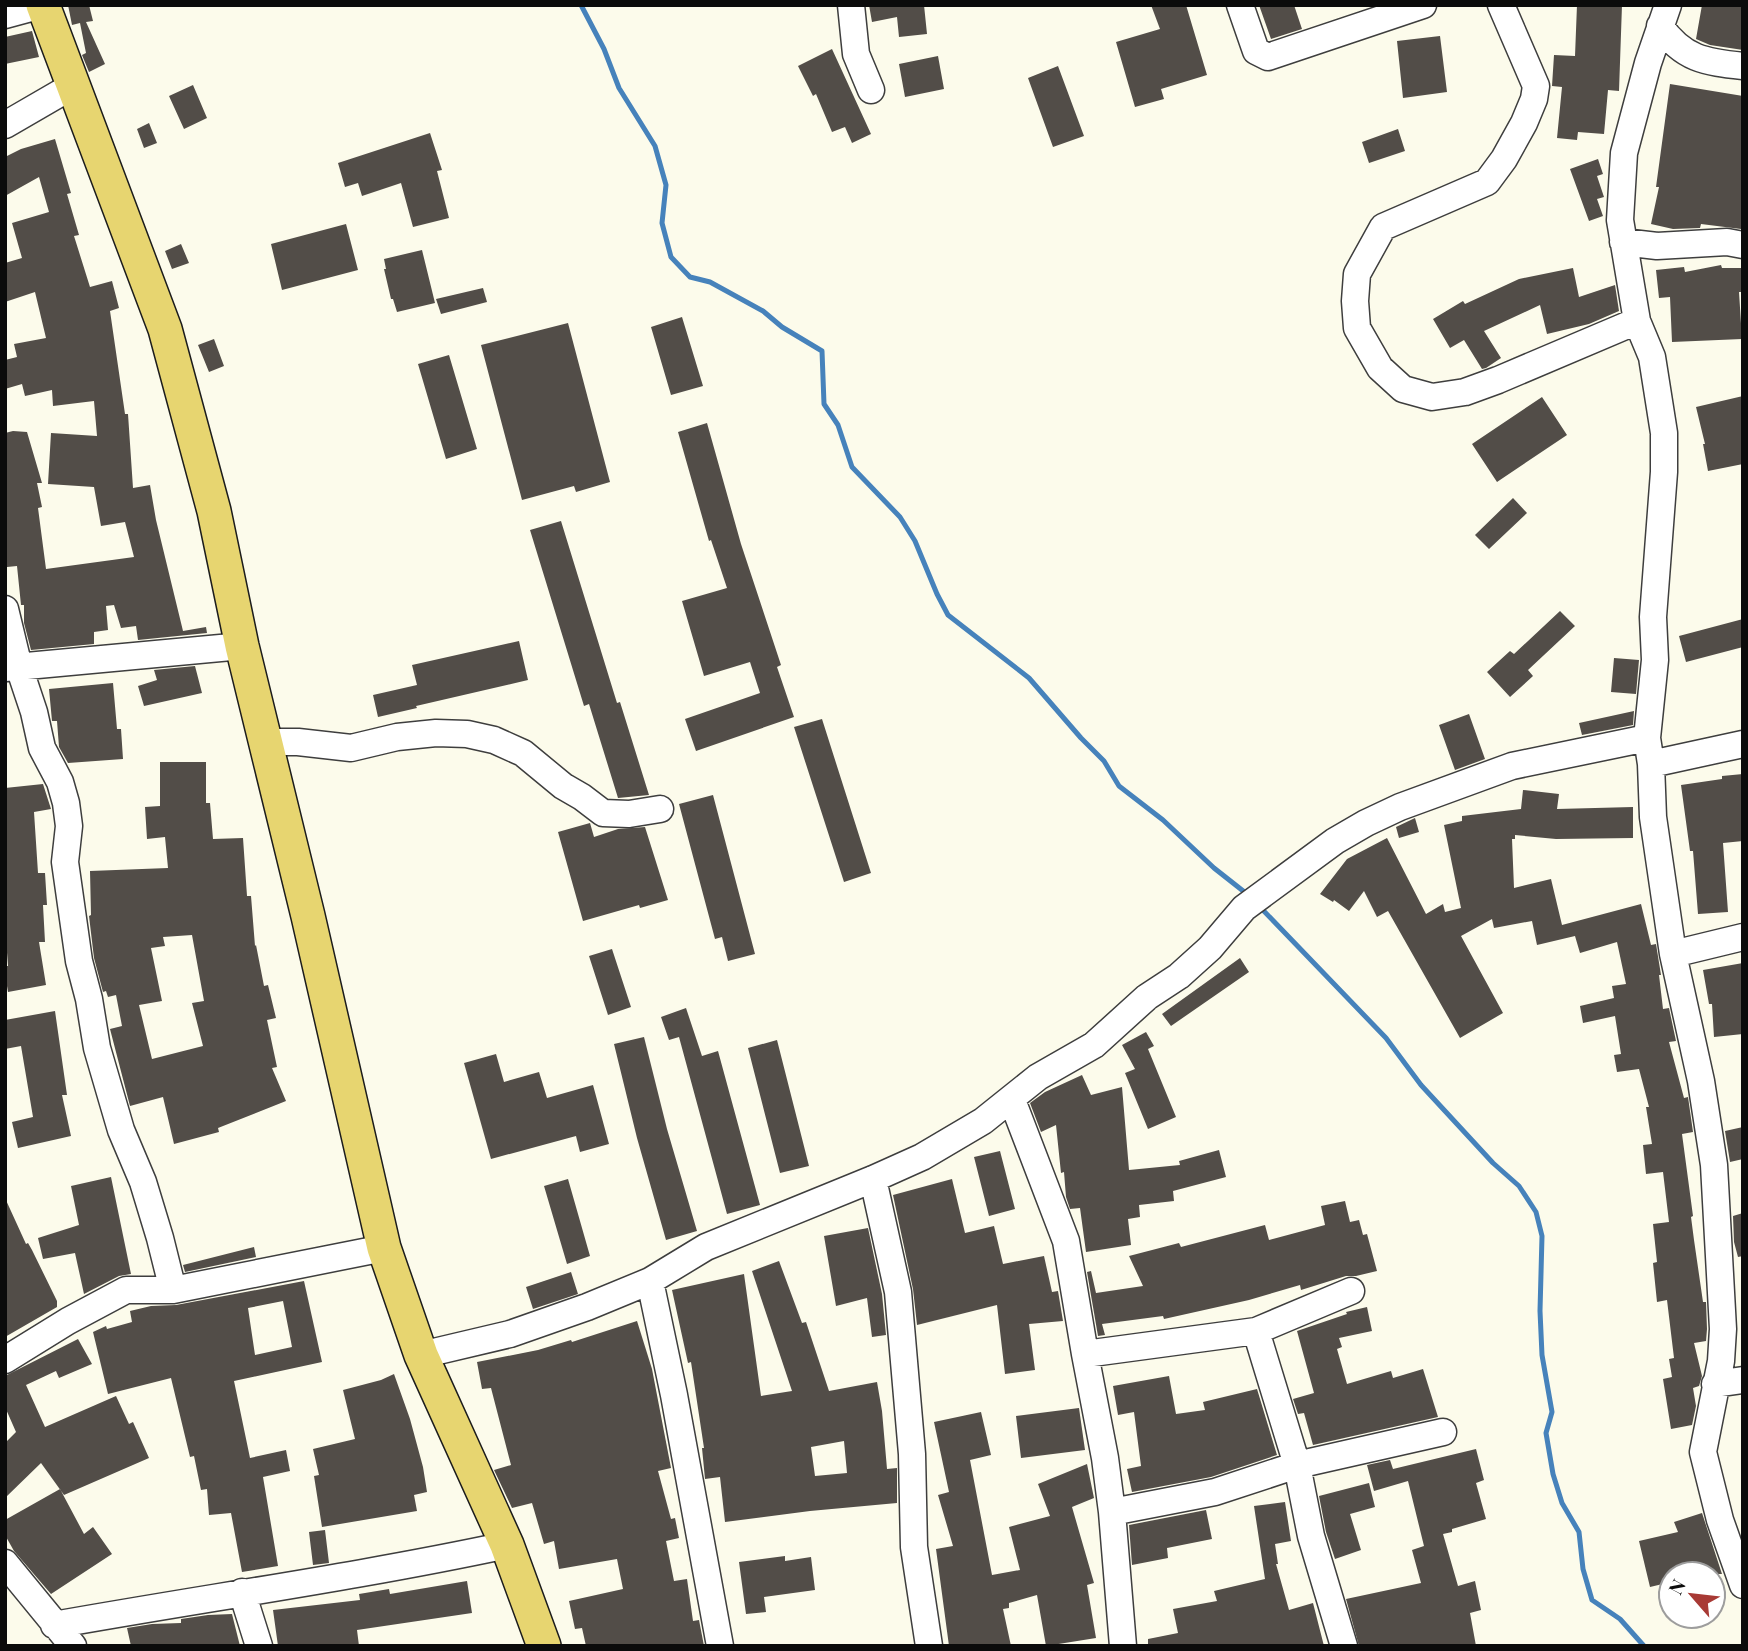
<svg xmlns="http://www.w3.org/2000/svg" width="1748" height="1651" viewBox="0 0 1748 1651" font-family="'Playfair Display',serif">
<rect width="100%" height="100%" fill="#fcfbeb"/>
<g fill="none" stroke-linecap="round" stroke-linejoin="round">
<path stroke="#4682bb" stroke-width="5" d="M581,5l23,44 15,39 36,58 11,39 -4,38 9,34 19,20 20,5 53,29 19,16 40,24 2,53 14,21 14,42 48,50 15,24 22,53 11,21 81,63 52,60 23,23 15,25 44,34 51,48 33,26
M1259,906l127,132 35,47 72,78 26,23 17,26 6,24 -2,75 2,44 10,57 -6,21 7,41 9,29 17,29 4,37 9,31 28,19 24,27"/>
</g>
<path fill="#524d48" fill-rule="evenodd" d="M68,5h21l4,16 -7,1 19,42 -16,8 -7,-17 4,-2 -6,-30 -8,2z
M869,5h55l3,29 -28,3 -2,-20 -25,5z
M1151,5h35l21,70 -46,14 3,10 -29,8 -19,-65 44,-13z
M1259,5h35l8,24 -31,10z
M1577,5h45l-3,86 -11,-1 -4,44 -26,-2 -1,8 -20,-2 5,-51 -10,-1 2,-31 21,1z
M1702,5h41v45l-33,-5 -14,-6z
M32,31l7,26 -34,7v-27z
M1440,36l7,56 -44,6 -6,-57z
M832,49l39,85 -19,9 -7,-16 -13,5 -16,-38 -3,2 -15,-30z
M938,56l6,33 -39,8 -6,-33z
M1058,66l26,70 -31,11 -25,-69z
M1670,84l73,12 -2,133 -40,-5 -1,4 -27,1 -22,-5 8,-37h-3z
M193,85l14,33 -23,11 -15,-33z
M149,123l8,20 -13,5 -7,-19z
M1398,129l7,22 -36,12 -7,-21z
M430,133l12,37 -5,1 12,47 -36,9 -12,-44 -39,13 -4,-13 -13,4 -7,-24z
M55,139l16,54 -4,1 12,41 -5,1 16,51 22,-6 7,27 -9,3 15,103h3l5,74 17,-3 6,35 27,111 23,-4 1,6 -69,7 -2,-14 -15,2 -7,-23 -8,1 2,24 -14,2v12l-63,6 -7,-27v-18h-3l-4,-39 -10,1 -2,-134 8,-2 14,1 15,51h-5l5,24 -4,1 8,61 88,-12 -9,-35 -24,4 -7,-39 -46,-3 3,-51 46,3 -3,-35 -41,5 -1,-16 -27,6 -3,-12 -17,5v-29l12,-3 -3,-13 32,-6 -11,-46 -30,10v-39l17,-5 -10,-35 37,-11 -10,-35 -34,19v-39l16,-8z
M1598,159l5,15 -6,2 7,21 -7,2 6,17 -14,5 -19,-52z
M346,224l12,46 -76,20 -11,-46z
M181,244l8,19 -17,6 -7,-18z
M422,250l13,53 -38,9 -4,-13h-2l-7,-30h2l-2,-10z
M1721,265l1,3h21v24h-4l3,47 -70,3 -2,-45 -11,1 -3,-28 28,-3 1,5z
M1573,268l6,29 36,-12 4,26 -30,13 -42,10 -7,-29 -56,26 17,27 -15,10 -4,1 -18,-29 -14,8 -17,-29 30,-18 2,3 54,-25z
M483,288l4,14 -46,12 -5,-15z
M682,317l21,69 -32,9 -20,-68z
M568,323l42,159 -34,10 -2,-6 -52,14 -41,-155z
M214,339l10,27 -15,6 -11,-27z
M449,355l28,94 -31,10 -28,-95z
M1743,396v68l-35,7 -5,-27h2l-9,-37z
M1542,397l25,38 -70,47 -25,-38z
M707,423l34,121 40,121 -4,2 17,50 -98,34 -11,-32 75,-26 -10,-31 -46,14 -22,-75 45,-13 -16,-48 -2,1 -31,-109z
M1513,498l14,15 -38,36 -14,-14z
M561,521l56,182 3,-1 29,93 -31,3 -29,-94 -5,2 -54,-176z
M1560,611l15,15 -47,44 5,6 -23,21 -23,-25 23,-21 4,3z
M1743,619v28l-57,15 -7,-26z
M519,641l9,39 -112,26 1,2 -39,9 -5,-22 44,-10 -5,-20z
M1614,658l25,2 -3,34 -25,-2z
M195,666l7,27 -58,13 -6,-20 19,-6 -3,-10z
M113,683l4,46h4l2,30 -55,4 -9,-16 -2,-26h-5l-3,-32z
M1634,711l-1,14 -51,10 -3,-12z
M1469,714l16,45 -30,11 -16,-45z
M822,719l49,154 -27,9 -50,-155z
M160,762h46v41h4l3,36 30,-1 4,58h4l4,50 1,-1 8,41 4,-1 8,33 -9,2 10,47 -5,1 14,33 -68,27 1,4 -45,12 -11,-47 -33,9 -20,-77 12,-3 -6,-31 -8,2 -2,-6 -3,1 -9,-34 -5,-42 2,-1 -1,-44 78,-3 -3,-31 -18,2 -2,-32 15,-1zM192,935l12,66 -12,2 11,43 -51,13 -13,-54 23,-4 -11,-53 14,-2 -2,-9z
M1743,774v67l-20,2 5,69 -30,2 -5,-63h-3l-9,-66 41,-6v-3z
M43,784l8,25 -17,3 4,61h7l2,32h-4l2,37h-6l7,43 -38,7 -3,-18v-8h3l-3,-40v-138z
M1523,790l36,4 -2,15 76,-2v31l-77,1 -41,-4v4h-3l2,49 37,-9 11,46 79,-21 10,41 5,-1 5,31h-2l4,34 6,-1 7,33 -7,1 15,56 4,-1 5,35 -11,2 11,82 -2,1 3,23 9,62h3l1,27 -1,12 -12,2 8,33 -3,10 -6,2 3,18 -4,19 -21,4 -8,-50 9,-2 -3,-18 5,-1 -7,-58 -10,2 -4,-39 4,-1 -4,-38 16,-2 -6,-50 -17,2 -3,-29 9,-1 -6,-37h3l-10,-38 -22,3 -3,-17 7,-1 -6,-38 -32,7 -3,-17 34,-8 -2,-12 14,-2 -9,-42 -37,11 -5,-17 -38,9 -5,-24 -38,7 -2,-9 -31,17 42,77 -43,25 -72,-127 -11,6 -13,-26 -15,20 -15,-11 -1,2 -13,-8 27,-35 40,-21 39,76 17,-10 2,8 16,-4 -17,-83 18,-4v-5l59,-7z
M713,795l42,159 -27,7 -6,-24 -7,2 -36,-135z
M1415,818l4,14 -20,6 -3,-11z
M590,823l4,14 24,-8 27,-2 23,73 -28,8 -1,-3 -56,16 -25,-89z
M612,949l19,58 -23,8 -19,-59z
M1240,958l9,14 -78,54 -9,-12z
M1743,963v71l-29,3 -2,-33h-3l-6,-34z
M686,1008l16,48 16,-5 42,154 -33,9 -48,-177 -10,3 -8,-23z
M55,1011l12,84h-5l9,41 -53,12 -6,-26 21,-5 -12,-71 -16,3v-29z
M1146,1032l8,14 -6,3 28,68 -28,12 -23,-56 10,-4 -13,-24z
M644,1037l23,92 30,102 -31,9 -29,-102 -23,-94z
M777,1040l32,126 -29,7 -32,-125z
M496,1054l8,28 35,-10 8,26 46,-13 16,59 -29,8 -4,-16 -85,23 -27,-96z
M1082,1075l9,20 31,-8 7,83 51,-5 -1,-4 40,-11 7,27 -53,14 1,10 -35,4 1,12 -12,2 3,26 -45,7 -6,-44 -10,1 -4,-12 -2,-25 -3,1 -5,-48 -15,7 -11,-29 15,-11z
M1743,1127v32l-13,3 -5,-31z
M1000,1151l15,58 -26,7 -15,-59z
M111,1177l20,97 -12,2 -35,18 -9,-41 -32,6 -5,-21 41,-13 -8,-39z
M568,1179l22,77 -23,8 -23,-78z
M952,1179l13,54 29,-7 9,38 41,-8 8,36 6,-1 5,30 -34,3 6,46 -30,4 -8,-69 -80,20 -4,-36 -20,-94z
M5,1198l21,46 2,-1 4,7 25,51v6l-52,30z
M1345,1201l5,21 9,-2 4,15 4,-1 10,37 -21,5h-10l-45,14 -1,-5 -51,15 -85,19 -1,-3 -61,8 3,11 -7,1 -11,-64 4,-1 5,22 47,-7 -14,-30 50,-13 2,4 84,-22 4,15 56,-15 -4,-19z
M1743,1213v43l-5,1 -4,-15 -1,-26z
M868,1228l14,66 4,41 -14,2 -5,-39 -31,8 -12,-70z
M254,1247l2,10 -71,15 -2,-7z
M779,1261l23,62 4,-1 23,69 48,-9 5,29 5,58 10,-1v35l-87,8 -85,11 -5,-45 -15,2 -3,-31h2l-13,-86 -3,1 -16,-73 72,-16 17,122 31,-5 -40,-120zM844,1441l3,32 -32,3 -4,-29z
M571,1272l7,22 -45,15 -7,-22z
M304,1281l18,81 -88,19 16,77 36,-8 4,21 -27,6 15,89 -36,6 -11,-59 -22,2 -2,-26 -6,1 -7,-34 -4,1 -19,-79 -63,16 -15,-62 13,-6 1,3 25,-7 -2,-11 21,-5 25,-1zM283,1301l9,46 -37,8 -7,-47z
M1367,1307l5,24 -33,7 3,9 -5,2 10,35 44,-13 2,7 30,-9 15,48 -125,28 -9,-32 -6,1 -5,-15 21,-6 -17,-62 50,-17 -1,-2z
M637,1321l15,48 19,99 -13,3 13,48 4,-1 4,20 -13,3 8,40 13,-2 6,42 6,-1 5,26h-118l-4,-18 -7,1 -6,-28 54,-12 -6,-30 -58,10 -5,-28 -10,3 -12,-41 -20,5 -18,-38 17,-5 -20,-77 -9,1 -5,-27 61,-12 33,-10 1,2z
M78,1339l14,25 -33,14 -3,-7 -30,14 19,42 71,-31 13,28 4,-2 16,36 -85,37 -23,-32 -36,35v-55l11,-11 -11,-25v-31z
M394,1374l16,45 13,48 4,25 -13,3 3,16 -95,16 -8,-51 5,-1 -6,-26 42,-10 -12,-49 38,-10z
M1169,1376l7,38 29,-4 -2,-8 54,-13 20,66 -66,22 -79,15 -5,-23 14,-3 -7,-54 -16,3 -5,-29z
M1079,1408l6,42 -64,8 -5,-42z
M981,1412l10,43 -21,5 22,115 28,-5 -11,-43 41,-11 -12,-32 49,-20 7,34 -22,9 22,76 -7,2 9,53 -50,8 -9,-51 -28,8v5l-6,1 8,37h-62l-13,-97 17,-3 -15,-51 11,-3 -15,-70z
M1476,1449l8,31 -8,3 10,36 -34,10v3l-9,2 15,52 17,-5 6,29 -11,3 6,33h-117l-13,-47 75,-16 -9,-33 12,-4 -16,-65 -34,10 -7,-26 23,-5 3,9z
M1369,1483l6,24 -25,7 11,36 -26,9 -9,-27 -7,-36z
M60,1489l24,45 9,-7 19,27 -61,40 -37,-43 -9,-16v-15z
M1285,1502l6,39 -16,3 3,20h-2l13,46 24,-7 11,43h-176v-7l30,-6 -5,-24 44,-8 -3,-10 51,-12 -11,-73z
M1206,1510l6,29 -45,9 1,10 -36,7 -3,-40z
M1702,1513l20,61h-51v8l-21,5 -11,-46 39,-9 -4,-10z
M325,1530l4,33 -16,2 -4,-33z
M785,1556v5l26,-4 4,33 -51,7 2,15 -20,2 -7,-52z
M467,1581l5,32 -115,17 2,16h-81l-5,-36 87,-10 -1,-6 30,-5 1,5z
M232,1614l8,32h-109l-4,-18 25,-4 29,-1v-4l27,-4z"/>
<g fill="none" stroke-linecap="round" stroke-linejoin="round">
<g stroke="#3e3e3e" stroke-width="29">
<path id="minor" d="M851,5l5,49 15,36
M1240,5l16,46 12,6 155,-52
M1501,5l35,81 -2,13 -10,24 -20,36 -17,23 -104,45 -26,47 -2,27 2,27 23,40 23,21 29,8 33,-5 33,-12 139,-59
M1668,5l-20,58 -24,90 -4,67 17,101 15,36 12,76v39l-11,145 2,43 -8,78 4,26 2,53 20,137 28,127 13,84 9,164 -2,32 -18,91 17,68 23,65
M5,15l37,-10
M1660,26c23,33 45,36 83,40
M5,125l69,-40
M1623,242l34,4 70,-4 16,3
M5,609l14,58 15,45 8,36 18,34 6,21 3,23 -4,36 14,99 10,38 8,49 24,82 22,52 17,56 13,52
M5,668l237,-22
M266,742h32l53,6 46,-11 39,-4 31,1 27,6 29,13 40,33 19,11 21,16 26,1 31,-5
M1651,764l92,-20
M1673,954l70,-17
M1012,1100l54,141 19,113 20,104 7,54 11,134
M873,1179l25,113 14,162 2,93 15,99
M650,1281l24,114 46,251
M1256,1331l41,134 14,71 33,110
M1085,1354l171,-23 95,-40
M421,1355l89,-21 77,-27 63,-26 56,-34 167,-68 49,-22 61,-36 55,-44 56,-32 53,-48 32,-21 31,-28 34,-40 91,-67 31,-18 34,-16 112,-41 135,-28
M5,1360l63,-39 58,-31h47l211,-42
M1715,1384l28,-4
M1112,1512l103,-20 82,-27 146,-33
M5,1563l68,83
M242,1592l17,54
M54,1625c151,-27 303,-48 453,-80"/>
</g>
<g stroke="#1c1c1c" stroke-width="36">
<path id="major" d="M43,5l122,324 49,182 28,135 66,270 76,332 37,107 86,190 37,101"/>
</g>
<use href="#minor" stroke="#fff" stroke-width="26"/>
<use href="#major" stroke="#e7d570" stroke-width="33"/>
</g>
<rect width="1748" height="1651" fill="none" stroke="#0b0b0b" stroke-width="14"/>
<g transform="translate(1692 1595) rotate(298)"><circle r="33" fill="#ffffff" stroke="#9d9d9d" stroke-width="2"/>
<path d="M0-5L12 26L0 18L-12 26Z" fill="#a83a35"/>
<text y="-10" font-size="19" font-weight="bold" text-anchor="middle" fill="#0b0b0b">N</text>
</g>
</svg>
